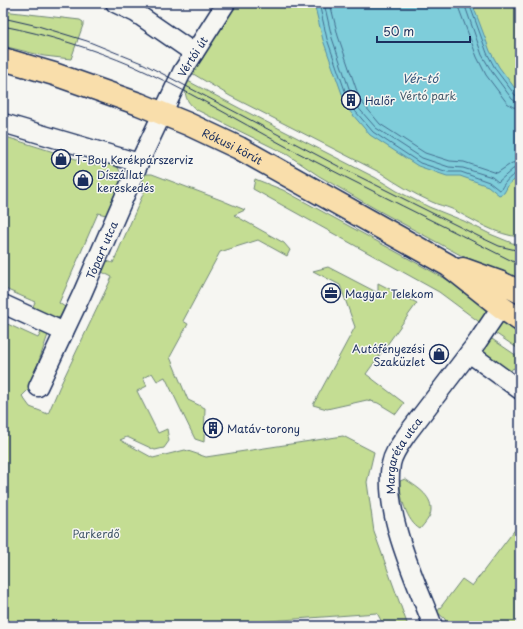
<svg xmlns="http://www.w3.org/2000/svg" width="523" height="629" viewBox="0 0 523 629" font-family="'Playpen Sans',sans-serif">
<rect width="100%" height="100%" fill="#f6f6f2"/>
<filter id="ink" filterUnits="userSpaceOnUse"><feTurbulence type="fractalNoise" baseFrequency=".025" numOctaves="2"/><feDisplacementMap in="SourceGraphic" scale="8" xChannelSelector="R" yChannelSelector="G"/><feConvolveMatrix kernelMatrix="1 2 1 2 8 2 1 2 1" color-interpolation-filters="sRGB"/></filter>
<g filter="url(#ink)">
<path fill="#c4dd93" stroke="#708678" d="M235,3h285v234c-24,-2 -47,-17 -68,-28 -7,-3 -14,-4 -20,-7 -18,-8 -35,-18 -51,-29l-151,-77 -40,-24z
M3,11l77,9 3,2v3l-12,34 -27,-3 -41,-10z
M186,80l55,29 135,69 21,13 32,16 35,14 26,13 22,9 8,1v38l-45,-19 -101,-55 -55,-32 -31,-21 -91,-45c-12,-9 -13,-15 -11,-30z
M3,136l92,29 2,-5 21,7 4,10 -16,38 -8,-2 -39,90 6,4 -5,10 -9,3 -20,-9 4,-9 -32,-14z
M146,174h6l69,26 24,10 -11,5 50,28 6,7 -3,6 -29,-16 -38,12 -37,69 5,3 -18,33 18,43 17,8 -1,34 -9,-3 -30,-62 -8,4 -5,-8 -9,5 4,8 -10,5 21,42 9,-4 2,12 -5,7 -9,2 -28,-13 -7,3 33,18 32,-8 21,7 137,-21 31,16 -7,30 7,50 34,94h-24l-7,-13 -176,13h-198v-304l35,16 5,-9 6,3 -20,57 -7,7 8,11 18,7 11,-26 53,-111 -12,-6 4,-11 9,3 31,-71 -9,-4 4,-9z
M255,179l28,11 172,94 31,22 2,9 -6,9 -43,-32 -186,-103z
M328,267l50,26v-10l39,20 -51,71 38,29 -8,11 -18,-11 -11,-3 -40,9 -14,-4 42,-78 -15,-42 -27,-14z
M505,321l15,7v22l-28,-19 6,-6z
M489,337l31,21v15l-7,-5 -5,7 -24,-21 -1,-6z
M405,479c10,7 27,16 26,31 0,7 -7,14 -11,19 -13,-7 -21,-34 -20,-48z
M520,523v103h-73l-2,-7 -8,-7 25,-33 10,7z"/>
<path fill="#7ecdda" stroke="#568ea8" d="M314,3h158l18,48 9,16 21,28v81l-11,8 -5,9 -5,2 -11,-9 -28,-10h-13l-29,-10 -48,-31 -23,-27 -24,-68z"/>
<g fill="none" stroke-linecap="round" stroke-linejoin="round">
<path stroke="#436e90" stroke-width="1" d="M319,3l8,36 23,66 23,27 47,31 28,9h13l28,10 10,8 2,-1c4,-7 10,-15 19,-16
M324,3l8,35 22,65 22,25 46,30 27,9 14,1 29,9 6,5 15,-13 7,-1
M330,3l8,33 22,64 20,24 45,29 25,8 14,1 33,11 15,-10 8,-1
M458,3l1,6 18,48 9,18 21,28 6,4 7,1
M464,3l18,52 10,17 20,27 4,3h4
M469,3l18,50 9,17 19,25 5,2"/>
<g stroke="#1b2f5e" stroke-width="21">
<g id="minor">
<path d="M115,3l21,10 58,40"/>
<path d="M3,123l136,40"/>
<path d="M3,304l61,28"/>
<path d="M469,353l51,37"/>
<path id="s1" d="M38,387l44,-93 57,-131 43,-91 44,-69"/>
<path id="s2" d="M433,626c-18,-47 -50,-112 -42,-162 2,-11 10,-21 16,-30l71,-93 23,-34"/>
</g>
</g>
<g stroke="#1b2f5e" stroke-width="25">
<g id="major">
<path id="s3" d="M3,59l51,15 85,30 49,20 51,24 209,117 53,42 19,13"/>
<path d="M463,269l36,13 21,10"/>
</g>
</g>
<use href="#minor" stroke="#f6f6f2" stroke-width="18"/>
<use href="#major" stroke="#f9deab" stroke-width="22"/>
<path stroke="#1b2f5e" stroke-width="1" d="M3,18l35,8 49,15 57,23 194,102 142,71 19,9 21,5
M3,26c45,9 88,22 130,40 52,23 102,53 152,80 78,41 157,79 235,119"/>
</g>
</g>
<defs>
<g id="building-ring" transform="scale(1)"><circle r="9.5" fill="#f6f6f2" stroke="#1b2f5e" stroke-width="1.5"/><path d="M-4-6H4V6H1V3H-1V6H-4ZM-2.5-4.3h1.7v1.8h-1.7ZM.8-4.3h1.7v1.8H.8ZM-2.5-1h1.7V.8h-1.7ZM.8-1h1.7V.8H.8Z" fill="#1b2f5e"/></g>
<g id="shop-ring" transform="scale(1)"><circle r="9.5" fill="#f6f6f2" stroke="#1b2f5e" stroke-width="1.5"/><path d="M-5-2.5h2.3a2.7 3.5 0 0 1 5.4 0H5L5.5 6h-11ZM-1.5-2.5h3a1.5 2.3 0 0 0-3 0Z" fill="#1b2f5e"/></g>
<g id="office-ring" transform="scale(1)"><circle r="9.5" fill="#f6f6f2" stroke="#1b2f5e" stroke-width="1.5"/><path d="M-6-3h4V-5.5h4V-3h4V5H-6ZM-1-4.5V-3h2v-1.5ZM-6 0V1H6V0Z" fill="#1b2f5e"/></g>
</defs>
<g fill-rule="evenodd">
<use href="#building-ring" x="351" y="100"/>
<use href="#shop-ring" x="61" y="159"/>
<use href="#shop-ring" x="83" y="180"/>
<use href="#office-ring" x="331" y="293"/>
<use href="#shop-ring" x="439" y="354"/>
<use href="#building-ring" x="213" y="428"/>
</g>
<g text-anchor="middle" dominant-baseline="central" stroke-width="3" stroke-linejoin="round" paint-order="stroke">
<g font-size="11" fill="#1b2f5e" stroke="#f6f6f2">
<text stroke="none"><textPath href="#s1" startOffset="365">Vértói út</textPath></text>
<text stroke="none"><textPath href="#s3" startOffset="246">Rókusi körút</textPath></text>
<text stroke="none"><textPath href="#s1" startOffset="151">Tópart utca</textPath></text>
<text stroke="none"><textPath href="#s2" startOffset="181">Margaréta utca</textPath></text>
</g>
<g font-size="11" fill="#455a6b" stroke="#f6f6f2">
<text x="428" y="95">Vértó park</text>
<text x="96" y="533">Parkerdő</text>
</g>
<g font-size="11" fill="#1b2f5e" stroke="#f6f6f2" text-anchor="start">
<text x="365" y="100">Halőr</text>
<text x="75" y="159">T-Boy Kerékpárszerviz</text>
<text x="97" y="174">Díszállat<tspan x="97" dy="13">kereskedés</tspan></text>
<text x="345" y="293">Magyar Telekom</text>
<text x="425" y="348" text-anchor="end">Autófényezési<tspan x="425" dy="13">Szaküzlet</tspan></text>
<text x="227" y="428">Matáv-torony</text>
</g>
<g font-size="12" font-style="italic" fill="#34567d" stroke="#f6f6f2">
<text x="420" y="78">Vér-tó</text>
</g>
</g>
<rect width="523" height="629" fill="none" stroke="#f6f6f2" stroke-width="16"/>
<rect x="8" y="8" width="507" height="613" fill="none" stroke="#1b2f5e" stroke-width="1.5" filter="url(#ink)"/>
<path d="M377 36v6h93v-6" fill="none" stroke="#1b2f5e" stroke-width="2"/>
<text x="383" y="36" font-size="12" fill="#1b2f5e" stroke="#f6f6f2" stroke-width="3" paint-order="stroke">50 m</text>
</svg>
